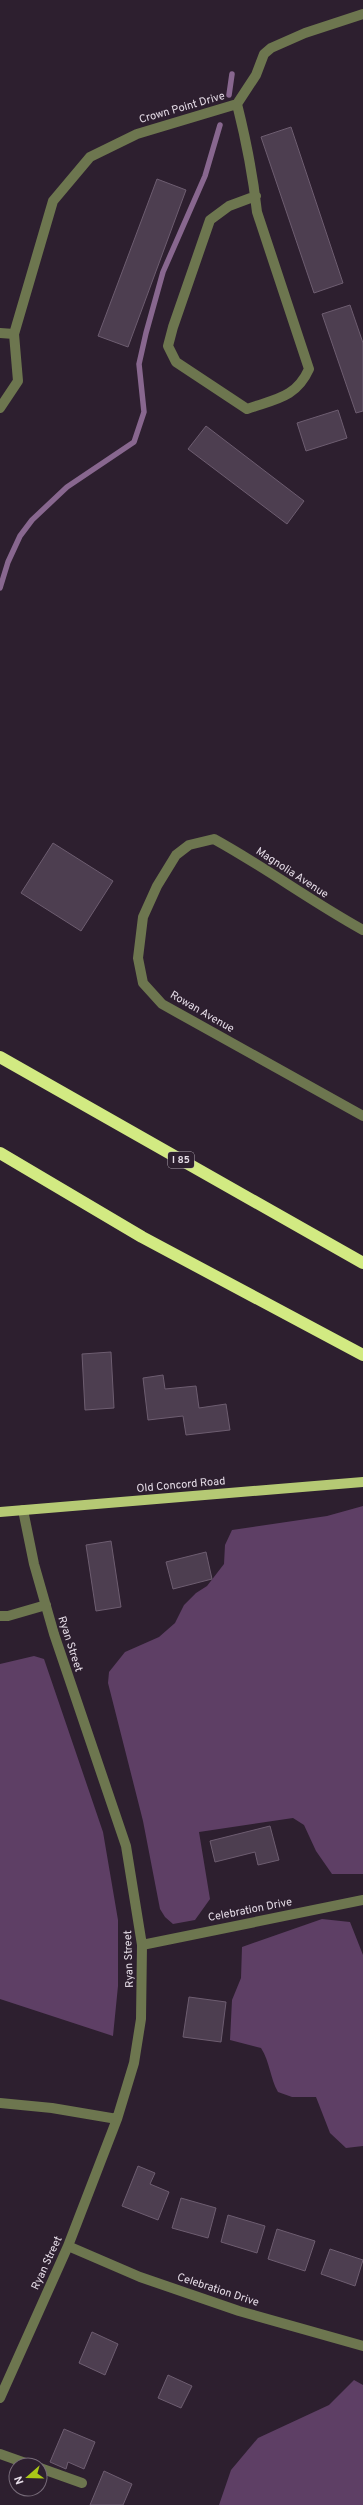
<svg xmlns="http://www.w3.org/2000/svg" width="363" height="2505" viewBox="0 0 363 2505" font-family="Overpass,sans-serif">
<rect width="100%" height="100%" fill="#2d1f2f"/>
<path fill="#5e3f65" d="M363,1506v368h-31l-16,-23 -12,-26 -11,-7 -94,14 11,67 -15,21 -22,4 -8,-7 -5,-8 -17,-88 -35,-138 1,-11 16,-20 34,-15 16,-14 9,-18 12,-12 11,-7 17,-22 1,-19 7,-15 95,-14z
M34,1656l10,3 59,173 15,88v66l-5,50 -113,-37v-335z
M322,1919l28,3 13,33v191l-17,2 -16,-15 -14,-36h-24l-14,-5c-8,-14 -8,-30 -17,-44l-31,-8 2,-40 9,-22 1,-31z
M354,2380l9,5v120h-144l12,-35 27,-32 71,-33z"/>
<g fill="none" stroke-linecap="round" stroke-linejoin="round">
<path stroke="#88678f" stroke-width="5.5" d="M229,95l3,-21
M0,588l8,-26 12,-26 12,-16 35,-33 67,-45 10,-30 -5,-48 7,-31 17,-61 42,-96 15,-51"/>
</g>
<path fill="#4d3e50" stroke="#6d5d70" d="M291,127l52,156 -29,10 -53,-156z
M157,179l29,11 -58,157 -30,-11z
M350,305l13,38v68l-7,2 -34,-99z
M338,410l9,28 -41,13 -9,-28z
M206,426l98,75 -17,23 -99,-75z
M53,843l60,38 -32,50 -60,-38z
M111,1352l3,56 -29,2 -3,-56z
M163,1375l2,14 31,-3 3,22 27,-4 4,26 -44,5 -3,-19 -35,4 -5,-42z
M111,1541l10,66 -25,4 -10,-66z
M206,1552l6,27 -39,10 -7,-27z
M270,1826l9,34 -21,5 -3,-13 -40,10 -5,-21z
M189,1997l37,5 -5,40 -38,-5z
M138,2166l17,7 -5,11 19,8 -11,28 -36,-14z
M181,2198l35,10 -8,30 -36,-10z
M228,2215l37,11 -8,27 -36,-11z
M277,2229l38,12 -10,30 -37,-12z
M330,2249l33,11 -8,26 -34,-12z
M92,2332l26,12 -13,31 -26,-12z
M168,2375l24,11 -11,22 -23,-10z
M64,2429l31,13 -11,27 -16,-7 -2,7 -16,-7z
M104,2471l28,13 -9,21h-33z"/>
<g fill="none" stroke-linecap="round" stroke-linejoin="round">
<path stroke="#6d764f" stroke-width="10" d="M237,104c9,36 16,71 20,108l52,157c-13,29 -34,30 -62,40l-71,-47 -8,-16 5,-19 37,-107 19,-14 27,-10
M0,333l14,1 4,47 -18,27
M14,334l39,-133 37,-44 47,-23 100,-30 19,-29 8,-21 7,-6 34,-15 58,-19
M363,930c-51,-28 -98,-63 -149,-91l-25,6 -13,10 -19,31 -14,31 -5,41 5,25 19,21 201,112
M0,1616h8l38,-11
M142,1945l221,-45
M0,2103l52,5 65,11
M68,2246l72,31 99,34 124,35
M0,2398l68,-152 49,-127 17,-56 7,-44 1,-74 -16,-99 -72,-212 -20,-70 -11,-54
M0,2454l31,11
M40,2468l42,15"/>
<path stroke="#b5c974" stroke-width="10" d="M0,1512l363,-30"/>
<path stroke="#d2ea82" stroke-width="12" d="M0,1057l363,206
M0,1153l142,84 221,118"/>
</g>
<g text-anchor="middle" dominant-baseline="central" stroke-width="3" stroke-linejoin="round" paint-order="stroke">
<rect fill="#2d1f2f" stroke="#aea4b0" stroke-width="1" x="168" y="1152" width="26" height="16" rx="3"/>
<g font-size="10" font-weight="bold" fill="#e6dde8">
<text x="181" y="1160">I 85</text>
</g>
<g font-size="11" fill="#e6dde8" stroke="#2d1f2f">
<text transform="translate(182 108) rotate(-16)">Crown Point Drive</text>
<text transform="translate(292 873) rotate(33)">Magnolia Avenue</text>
<text transform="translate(202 1012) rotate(30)">Rowan Avenue</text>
<text transform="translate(181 1485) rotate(-5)">Old Concord Road</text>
<text transform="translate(70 1644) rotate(72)">Ryan Street</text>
<text transform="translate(250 1910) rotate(-11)">Celebration Drive</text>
<text transform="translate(129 1959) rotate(-92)">Ryan Street</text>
<text transform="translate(47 2263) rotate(-65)">Ryan Street</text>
<text transform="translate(218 2290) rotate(18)">Celebration Drive</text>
</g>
</g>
<g transform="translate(28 2477) rotate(250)"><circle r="19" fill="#2d1f2f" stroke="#776b79"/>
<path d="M0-3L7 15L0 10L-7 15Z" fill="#aac717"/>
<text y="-6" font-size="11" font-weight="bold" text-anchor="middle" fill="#e6dde8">N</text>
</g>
</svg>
